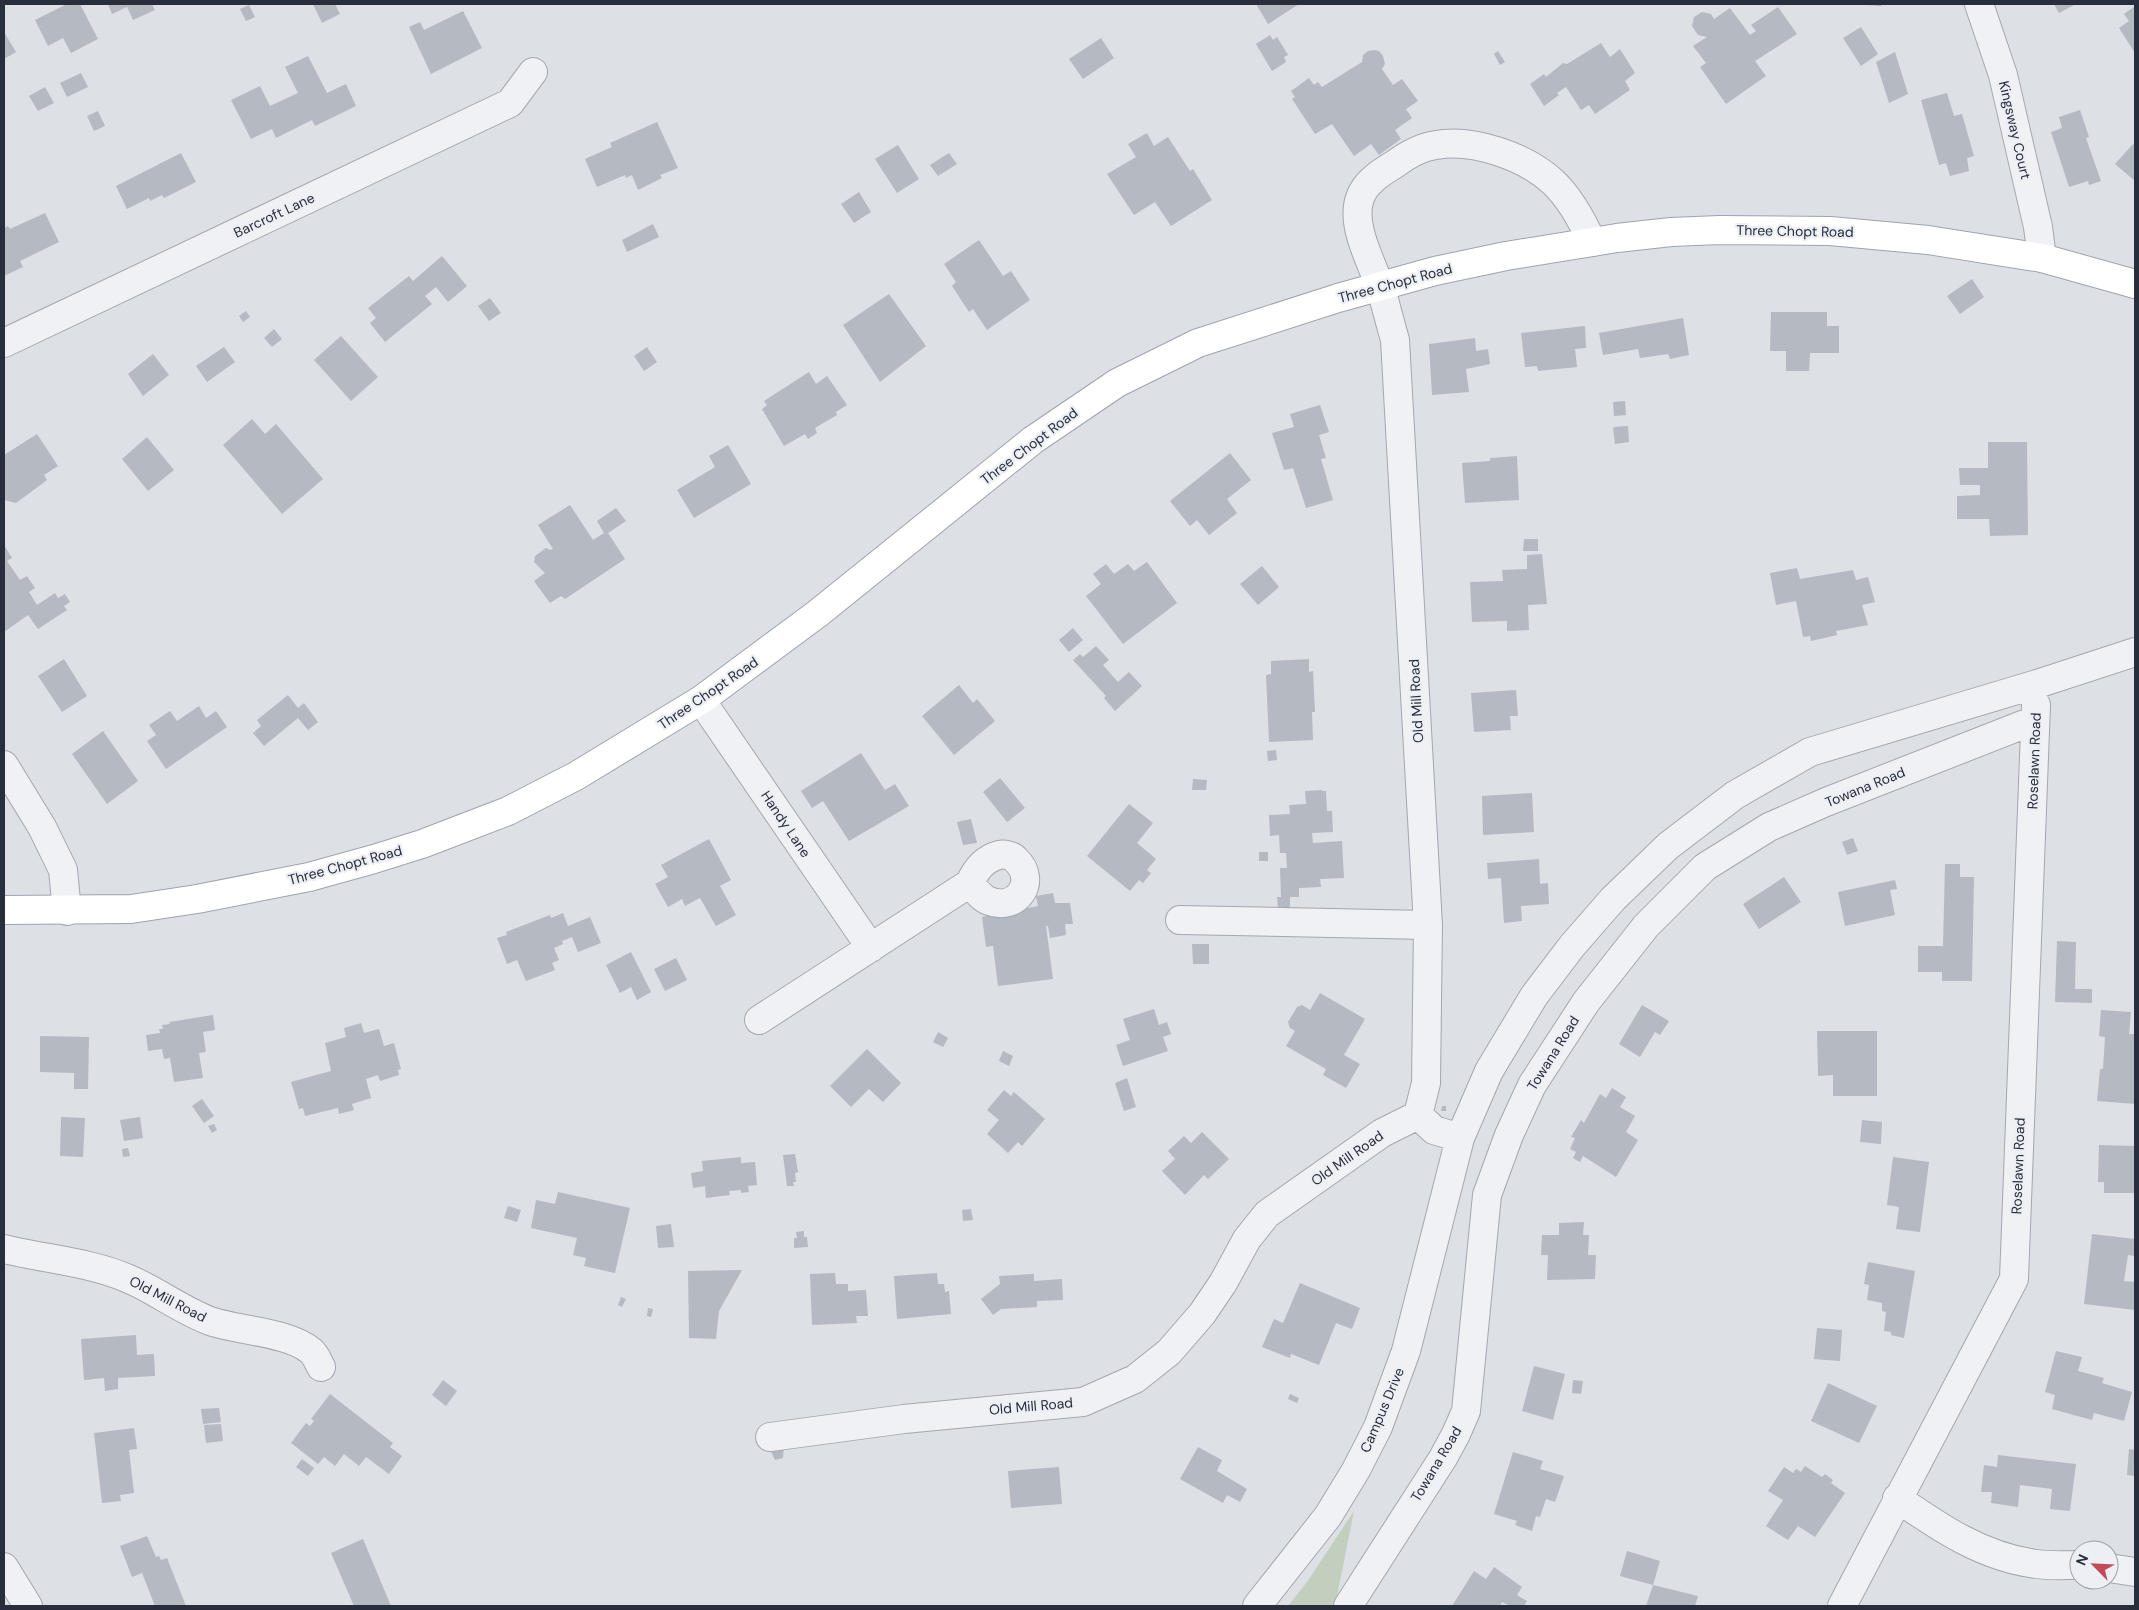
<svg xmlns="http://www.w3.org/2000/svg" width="2139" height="1610" viewBox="0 0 2139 1610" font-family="'DM Sans',sans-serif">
<rect width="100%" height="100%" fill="#dde0e5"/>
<path fill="#c2cfbf" d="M1354,1511l-19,95h-47l19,-24z"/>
<path fill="#b5b9c2" d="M67,4h13l18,35 -27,14 -8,-15 -15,8 -13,-26z
M108,4h44l3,6 -22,10 -6,-13 -15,7z
M313,4h22l5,10 -18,9z
M1256,4h43l-31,20z
M1866,4h15v2l-15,-1z
M2054,4h22l-17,9z
M249,5l6,12 -9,4 -6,-12z
M2135,6v47l-16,-25 10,-7 -5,-7z
M1778,7l19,27 -42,27 11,15 -40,28 -26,-37 6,-4 -13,-17 14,-9 -9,-2 -6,-9 2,-9 8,-5 9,2 3,5 16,-11 20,27 6,-4 -5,-6z
M463,11l19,37 -51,26 -22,-47 11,-5 4,8z
M1861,27l17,27 -17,12 -18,-28z
M4,32l12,20 -12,7z
M1270,35l3,5 4,-3 11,18 -4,2 2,5 -14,9 -16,-27z
M1101,38l13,20 -31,21 -14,-20z
M1601,43l9,14 10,-8 15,24 -10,8 5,9 -35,24 -6,-9 -8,5 -15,-23 -9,6 2,2 -15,11 -14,-22 14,-10 2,3 17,-14 4,1z
M1374,50l5,1 4,5 2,8 -3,5 11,16 9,-6 16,22 -12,8 6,9 -17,12 6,9 -22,16 -8,-11 -17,12 -22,-32 -17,10 -23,-35 3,-2 -4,-6 18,-13 5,7 4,-3 4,5 40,-25 1,-7 5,-4z
M1498,51l7,11 -5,3 -6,-11z
M1895,52l13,42 -19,9 -13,-41z
M308,56l19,37 19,-9 10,22 -41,20 -3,-6 -36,18 -4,-9 -21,10 -20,-39 29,-14 10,20 28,-13 -13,-26z
M81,73l7,14 -21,10 -7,-14z
M45,87l9,16 -16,8 -9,-15z
M1947,93l7,23 8,-2 12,42 -7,2 2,13 -19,5 -4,-13 -7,2 -18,-65z
M2080,110l9,27 -3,1 15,43 -12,4 -1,-4 -19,6 -18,-55 11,-4 -3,-11z
M98,111l7,15 -11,5 -7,-15z
M657,122l21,46 -18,7 2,3 -24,12 -6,-15 -6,3 -1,-3 -28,12 -12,-28 27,-12 -2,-4z
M1147,133l7,13 14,-9 22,34 3,-2 19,31 -41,26 -16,-24 -21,13 -27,-41 29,-17 -8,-13z
M2133,144l2,2v35l-20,-17z
M898,145l21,34 -22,14 -22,-34z
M181,153l15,29 -32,16 -2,-3 -12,6 -1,-3 -22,11 -11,-23z
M949,153l8,11 -19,12 -8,-11z
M859,192l12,20 -17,11 -13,-19z
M45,213l14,29 -39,19 3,6 -19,9v-48l4,-2 2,3z
M653,224l6,13 -32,15 -5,-12z
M979,240l24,36 8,-5 19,29 -43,30 -14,-21 -4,3 -17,-26 4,-4 -12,-18z
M442,256l25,30 -19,16 -12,-15 -11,9 7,8 -47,38 -15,-19 6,-5 -8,-10 41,-32 4,5z
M1972,279l12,18 -24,17 -13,-18z
M889,294l37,52 -46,36 -37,-57z
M490,298l11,15 -12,8 -11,-15z
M246,311l4,6 -7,5 -4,-6z
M1771,312h56v14h12v27h-29l-1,18h-23v-20h-16z
M1683,318l6,37 -19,4 -2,-5 -28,4 -2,-9 -35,6 -4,-22z
M1585,326l1,22 -11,1 2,18 -39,4 -1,-5 -12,1 -4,-34z
M274,329l8,10 -10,8 -8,-9z
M341,336l37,41 -27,24 -37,-41z
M1475,338l1,13 12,-2 2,15 -24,5 3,23 -37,3 -3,-51z
M224,347l11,15 -28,20 -11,-16z
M647,347l10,15 -13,9 -10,-15z
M153,354l16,21 -26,21 -15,-22z
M809,372l7,12 11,-8 20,29 -11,7 1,3 -22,13 2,5 -9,6 -3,-5 -21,12 -22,-37 5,-4 -3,-4z
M1625,401l1,14 -12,1 -1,-14z
M1320,405l9,27 -10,3 7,23 -5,1 12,41 -27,8 -13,-40 -9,2 -12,-37 22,-6 -4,-13z
M252,419l13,15 11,-10 47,55 -41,35 -59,-69z
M1628,426l1,16 -14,2 -2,-17z
M37,434l21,32 -14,9 3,5 -31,23 -12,-3v-45z
M147,437l27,33 -26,21 -26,-32z
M1988,442h39l1,93 -38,1 -1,-17h-32v-23l23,-1v-10h-20l-1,-17h29z
M728,445l23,39 -57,34 -17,-28 38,-23 -6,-11z
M1230,453l21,27 -24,19 10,14 -28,22 -12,-15 -7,6 -20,-25z
M1517,456l2,44 -54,3 -3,-40 28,-2v-3z
M570,505l23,35 11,-7 -7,-12 19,-13 10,13 -18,12 17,26 -60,40 -4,-3 -11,7 -16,-22 11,-8 -11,-11 1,-6 11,-8 4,2 3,-1 -15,-24z
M1524,539h14v12h-15z
M4,545l8,13 -5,3 13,19 7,-4 8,12 -6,4 8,13 18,-12 3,5 7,-4 5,8 -6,4 3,4 -29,19 -10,-14 -24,17z
M1542,554l5,50 -19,1 1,25 -22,1v-10l-35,1 -2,-40 33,-1 -1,-11 25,-1v-14z
M1147,562l30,41 -54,41 -37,-48 15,-12 -8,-10 13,-10 8,10 14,-10 6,7z
M1262,566l17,21 -21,18 -18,-21z
M1797,568l3,11 53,-9 3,10 12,-3 7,25 -13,3 6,20 -32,6 1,4 -26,6 -1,-5 -7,1 -7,-36 -20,4 -6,-32z
M1073,628l10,12 -14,12 -10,-12z
M1096,646l13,14 -6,5 15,17 11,-10 13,14 -27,25 -11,-13 2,-2 -33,-36 7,-6 3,3z
M64,659l23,37 -25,16 -24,-36z
M1309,659v13l4,-1 2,41h-3l1,28 -44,2 -3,-67 5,-1v-13z
M959,685l14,18 4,-4 18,22 -41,34 -32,-39z
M1516,690l2,26h-8l1,14 -37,2 -3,-39z
M288,695l10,13 6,-5 14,19 -10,8 -10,-12 -34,28 -11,-13 8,-7 -4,-6z
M199,706l7,12 10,-7 11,16 -61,42 -19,-28 9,-6 -7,-10 21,-14 7,10z
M103,731l35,50 -31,23 -35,-50z
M1276,750l1,10 -9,1 -1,-10z
M861,753l24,37 10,-6 14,22 -60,35 -26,-40 -11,7 -11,-17z
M1000,778l25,30 -18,14 -24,-30z
M1193,779l14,1 -1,10h-14z
M1322,790v1h4l1,20h5l1,21 -21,1 1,10 29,-2 2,37 -24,1 1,8 -22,1v9h-9v11h-12l-1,-11h4l-1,-29h7l-1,-15h-6l-1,-18 -9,1 -1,-21 21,-1 -1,-9 17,-1 -1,-13z
M1532,793l2,39 -51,3 -1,-39z
M1129,804l24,19 -16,20 19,16 -9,11 4,3 -8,10 -4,-3 -9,11 -43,-35z
M971,819l6,24 -14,2 -6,-23z
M1853,838l5,13 -11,4 -5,-13z
M709,839l22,41 -11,6 16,29 -20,11 -16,-28 -15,8 -3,-7 -14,8 -13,-23 13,-7 -7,-12z
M1259,852h9v9h-9z
M1539,859l1,25 8,-1 1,21 -28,2 1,15 -18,2 -3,-45 -13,1 -1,-16z
M1945,864h15v13h14l-2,104h-30v-9h-24v-26h25z
M1784,877l17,25 -42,27 -16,-25z
M1895,880l2,9 -7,1 5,25 -50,11 -7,-34z
M1053,893l2,10h15l3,21h-8l1,11 -16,3 -2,-12h-2l7,53 -55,7 -5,-40 -7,1 -4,-30 56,-11 -2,-10z
M563,913l5,13 22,-9 11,26 -23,9 -6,-15 -10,4 1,3 -9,4 5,12 -7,3 3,7 -29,11 -9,-21 -10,4 -10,-26 10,-3 -1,-3 44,-17 1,3z
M2057,941l19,1 -1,47h17v14l-37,-1z
M1192,944h17v20h-16z
M631,952l20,40 -14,8 -6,-13 -11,6 -14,-28z
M676,958l11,22 -22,11 -11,-22z
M1320,993l45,26 -21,36 16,9 -14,24 -23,-13 3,-6 -40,-23 9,-15 -5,-3 -2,-6 9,-15 5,-2 8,5z
M1642,1005l27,16 -9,14 -5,-3 -15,25 -21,-13z
M1154,1009l5,16 8,-3 4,12 -8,3 5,14 -45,15 -7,-21 14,-5 -7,-21z
M2101,1010l30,2 -2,22h6v70l-38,-3 3,-32h3l2,-32 -6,-1z
M213,1015l2,15 -12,2 3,20 -7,1 4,25 -29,4 -4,-24 -6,1 -2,-10 -14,2 -2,-16 14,-2 -1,-4h4l-1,-4 8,-1 -1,-2z
M361,1023l3,10 15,-4 5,17 10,-3 7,26 -3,1 1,5 -19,6 -2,-6 -12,4 5,19 -19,6 2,6 -15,4 -1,-6 -33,8 -2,-8 -4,1 -8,-27 40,-11 -6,-28 21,-6 -2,-9z
M1817,1031h60v65h-44v-21l-15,1z
M938,1032l10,6 -5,9 -10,-5z
M40,1036l49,1 -1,52h-14v-16l-34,-1z
M867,1049l34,34 -18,19 -14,-13 -18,18 -21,-21z
M1003,1051l10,5 -4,10 -10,-5z
M1127,1078l9,29 -12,4 -9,-28z
M1612,1088l14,9 -6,10 15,9 -9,16 12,8 -22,37 -33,-21 -3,6 -7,-4 3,-6 -6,-3 5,-11 -4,-1 10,-17 3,3 16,-29 6,4z
M1004,1090l7,6 3,-4 31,27 -23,27 -4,-4 -10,11 -21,-19 12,-14 -12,-10z
M202,1099l12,17 -10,7 -12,-17z
M1442,1106h4v5h-5z
M61,1117l24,1 -2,39 -23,-1z
M140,1117l3,21 -19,3 -4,-21z
M1862,1120l20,2 -1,22 -21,-2z
M214,1124l3,6 -5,3 -4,-7z
M1202,1132l27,27 -21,20 -4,-4 -19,20 -23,-24 13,-12 -7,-8 16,-15 7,7z
M2099,1145l36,1v47h-31v-11h-6z
M128,1148l2,8 -7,1 -1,-8z
M795,1154l3,18 -3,1 1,9h-3l1,4h-7l-4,-31z
M741,1157v6l14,-1 2,23 -9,1 1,6 -8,1v-3l-12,1 1,4 -24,3 -1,-12 -12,2 -2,-15 12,-2 -1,-10z
M1893,1157l36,5 -9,70 -24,-3 3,-22 -12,-2z
M558,1192l72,16 -15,65 -31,-7 2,-8 -13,-3 4,-17 -46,-10 5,-28 19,4z
M508,1206l13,4 -4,12 -13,-4z
M971,1209l2,11 -10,1 -1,-11z
M1584,1222l-1,13h6l-1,20h8l-1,24 -48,1 1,-25h-7l1,-20h17v-12z
M671,1224l3,23 -16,1 -2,-22z
M804,1231v6h3l1,10 -14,1v-10h3l-1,-6z
M2092,1234l43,5v17l-7,-1 -4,26 11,1v28l-51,-6z
M1868,1262l47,9 -11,67 -13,-3v-3l-7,-1 2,-19 -4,-1v-8l-15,-3 2,-15 -5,-1z
M742,1270l-23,41 -3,28 -27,-1 -1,-67z
M835,1273l1,11h12v7l18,-1 2,26h-12l1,7 -45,2 -2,-51z
M937,1273l1,11h6l1,8 4,-1 2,23 -54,5 -3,-43z
M1034,1274v7l28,-2 1,21 -26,1v6l-36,2 -8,6 -12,-16 19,-15 -1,-8z
M1300,1283l60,25 -8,21 -16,-6 -17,42 -28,-11 -1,4 -28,-11 12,-28 9,4z
M621,1297l5,2 -4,8 -4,-2z
M648,1308l5,1 -2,8 -4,-1z
M1817,1328l25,2 -2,31 -26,-2z
M136,1335l1,20 17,-1 1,22 -37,2v11l-13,2 -1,-13 -20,2 -3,-41z
M2056,1351l26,6 -4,14 26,7 -2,5 30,9 -8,29 -30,-8 -2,7 -40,-11 3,-14 -10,-3z
M1534,1366l31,8 -12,46 -31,-9z
M443,1380l14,11 -11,15 -14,-11z
M1573,1380l10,1 -2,13 -9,-1z
M1828,1383l49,23 -18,37 -48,-22z
M330,1394l63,49 -3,4 12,9 -13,18 -23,-17 -7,9 -15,-12 -9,12 -11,-9 -6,7 -27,-21 15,-20 4,3 4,-5 -3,-2z
M1290,1394l9,4 -2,5 -9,-4z
M219,1408l2,14 -18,2 -2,-15z
M221,1424l2,17 -17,2 -2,-18z
M134,1428l3,21 -8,1 5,43 -14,2 1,6 -19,2 -8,-70z
M784,1444l-1,14 -8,2 -6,-13z
M1198,1447l24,13 -5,11 30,18 -7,13 -13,-7 -4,8 -43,-24z
M2129,1449l6,1v26l-8,-1z
M1513,1452l30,9 -3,8 24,7 -9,26 -9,-3 -6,18 -4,-1 -4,15 -17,-6 2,-4 -23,-7z
M1998,1455l78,9 -6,47 -20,-2 2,-20 -32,-4 -2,22 -27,-4 1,-11h-11l3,-27 13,2z
M302,1459l12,9 -6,8 -12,-9z
M1805,1466l17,11 3,-3 8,6 -2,3 14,10 -30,44 -17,-11 -10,14 -22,-14 17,-26 -15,-9 16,-24 9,6 3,-4 5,3z
M1059,1467l3,37 -51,4 -3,-37z
M147,1536l9,21 3,-1 2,4 6,-2 19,48h-31l-13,-33 -10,4 -12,-31z
M363,1539l28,67h-37l-23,-53z
M1627,1551l33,10 -7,24 45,11 -3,10h-49l7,-21 -33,-9z
M1494,1567l28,20 -5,8 10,6 -3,5h-14l-8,-4 -2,4h-48l22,-35 12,8z"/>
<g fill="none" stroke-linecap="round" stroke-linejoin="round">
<g stroke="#a3a7af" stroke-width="30">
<path id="minor" d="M1979,4l24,71 35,152 4,31
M4,343l506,-240 23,-31
M701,700l170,248
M4,765l38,62 21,43 4,41
M1180,920l248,5
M759,1020l211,-137c6,7 11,15 19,18 28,11 49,-20 27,-41 -4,-5 -12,-6 -17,-5 -15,4 -23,14 -29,28
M1460,1138l-26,-8 -16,-15 8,-32 2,-158 -33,-585c-5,-17 -9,-34 -14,-51 -9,-26 -31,-64 -21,-91 5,-16 22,-26 35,-34 12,-9 27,-17 41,-19 37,-7 90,12 117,37 17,16 29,38 39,60
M4,1249c41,10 86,13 125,30 28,12 52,31 81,42 29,10 79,11 101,30 5,4 7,11 10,16
M770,1437l134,-18 179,-17 52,-23 34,-27 33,-38 21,-31 24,-44 20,-25 115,-81 36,-18
M1897,1498c43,30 86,59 139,66 14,2 29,1 43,1
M4,1567l24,39
M2109,1568l26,4
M1257,1606l71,-90 28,-46 22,-43 28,-76 54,-213 29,-67 45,-75 38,-50 41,-47 55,-53 67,-51 75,-43 227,-68 98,-32
M1348,1606l95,-148 13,-24 10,-23 21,-216 22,-60 23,-50 54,-83 60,-76 59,-59 64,-40 57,-25 209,-82
M1842,1606l172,-327 22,-574"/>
</g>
<g stroke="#9da4b0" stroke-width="30">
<path id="major" d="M4,910l127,-1 66,-10 112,-22 65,-18 48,-15 86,-33 68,-35 125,-76 116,-86 216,-174 84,-57 81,-40 140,-45 97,-27 71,-15 111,-18 54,-6 49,-2 110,1 98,9 114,18 93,26"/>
</g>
<use href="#minor" stroke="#eff1f4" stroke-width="28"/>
<use href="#major" stroke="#fff" stroke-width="28"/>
</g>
<g text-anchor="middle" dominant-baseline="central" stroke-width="4.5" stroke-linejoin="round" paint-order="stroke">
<g font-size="14" fill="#282e3b" stroke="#eceff3">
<text transform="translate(2015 130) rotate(77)">Kingsway Court</text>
<text transform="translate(274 215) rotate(-25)">Barcroft Lane</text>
<text transform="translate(1795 231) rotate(1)">Three Chopt Road</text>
<text transform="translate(1395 283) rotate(-15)">Three Chopt Road</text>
<text transform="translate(1029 446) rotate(-37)">Three Chopt Road</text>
<text transform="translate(708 693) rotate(-34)">Three Chopt Road</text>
<text transform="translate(1416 701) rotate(-93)">Old Mill Road</text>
<text transform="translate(2034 761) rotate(-88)">Roselawn Road</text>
<text transform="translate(1865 787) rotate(-22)">Towana Road</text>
<text transform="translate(786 824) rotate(56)">Handy Lane</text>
<text transform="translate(345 865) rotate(-15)">Three Chopt Road</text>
<text transform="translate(1553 1053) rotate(-58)">Towana Road</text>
<text transform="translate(1347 1158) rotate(-35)">Old Mill Road</text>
<text transform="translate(2018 1166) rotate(-88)">Roselawn Road</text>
<text transform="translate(168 1299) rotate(27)">Old Mill Road</text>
<text transform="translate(1031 1406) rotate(-5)">Old Mill Road</text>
<text transform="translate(1382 1410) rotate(-67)">Campus Drive</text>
<text transform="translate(1436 1464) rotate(-59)">Towana Road</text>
</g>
</g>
<rect width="2139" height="1610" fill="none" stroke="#282e3b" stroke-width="10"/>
<g transform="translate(2094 1565) rotate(294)"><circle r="24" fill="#eceff3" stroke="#9ea2a9"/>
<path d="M0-4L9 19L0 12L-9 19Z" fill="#c24b59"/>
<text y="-8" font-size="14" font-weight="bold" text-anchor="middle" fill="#282e3b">N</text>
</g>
</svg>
